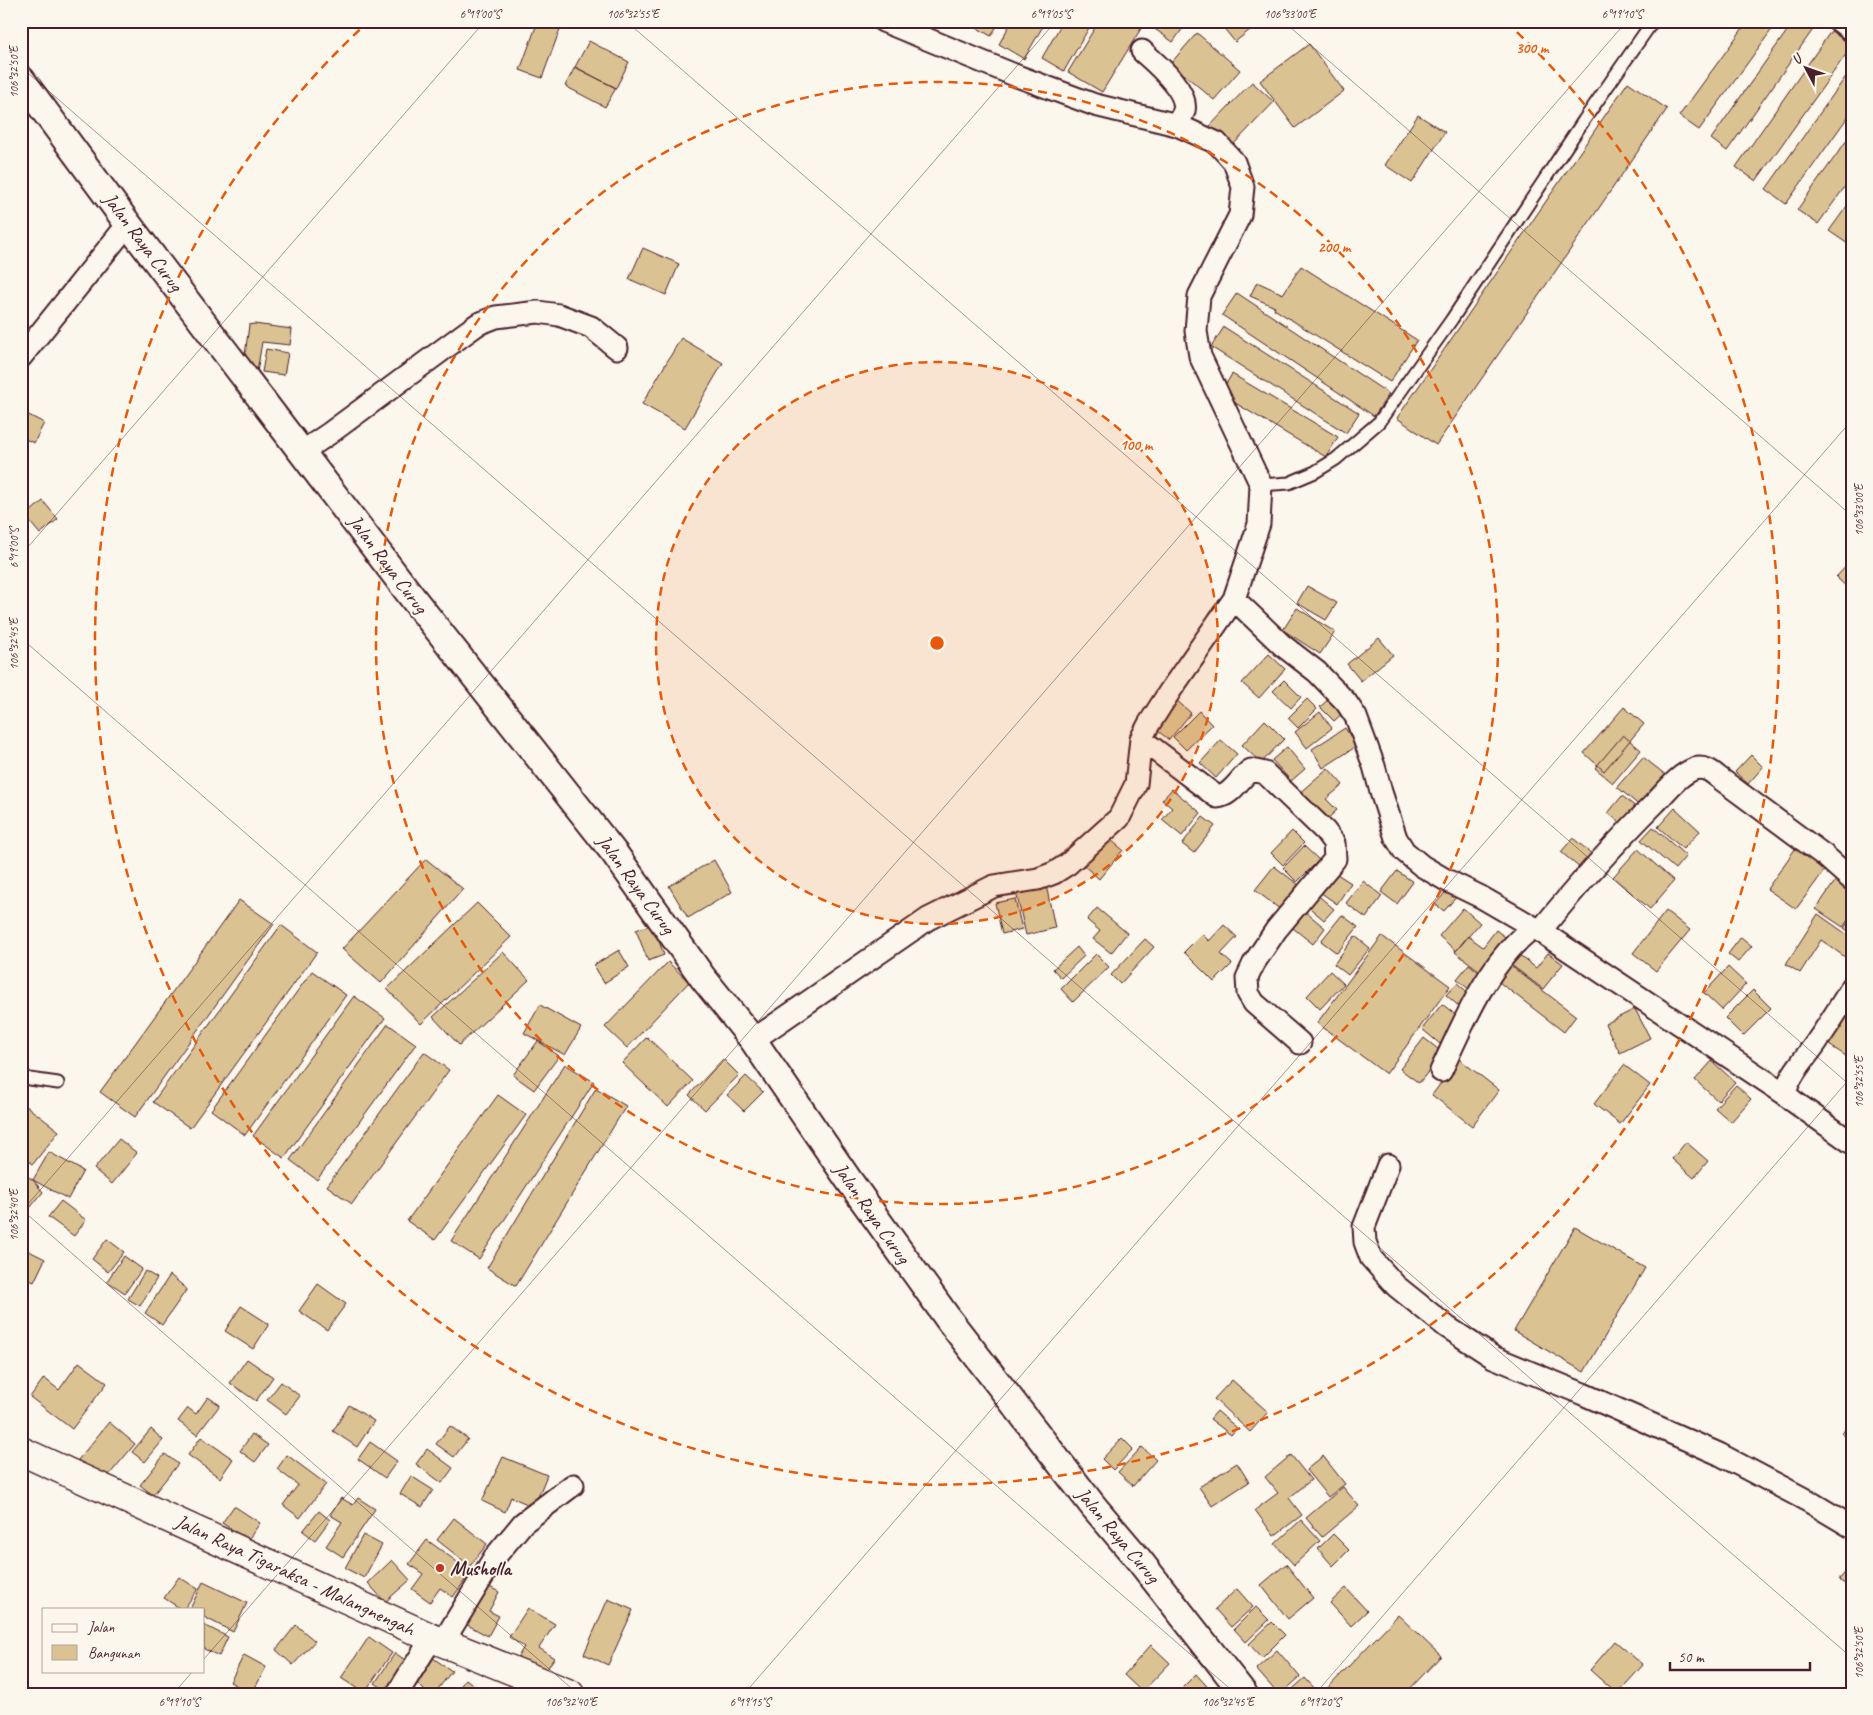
<svg xmlns="http://www.w3.org/2000/svg" width="1873" height="1715" viewBox="0 0 1873 1715" font-family="Caveat,sans-serif">
<rect width="100%" height="100%" fill="#fbf7ec"/>
<filter id="ink" filterUnits="userSpaceOnUse"><feTurbulence type="fractalNoise" baseFrequency=".02" numOctaves="2"/><feDisplacementMap in="SourceGraphic" scale="10" xChannelSelector="R" yChannelSelector="G"/><feConvolveMatrix kernelMatrix="1 2 1 2 8 2 1 2 1" color-interpolation-filters="sRGB"/></filter>
<g filter="url(#ink)">
<path fill="#dbc292" stroke="#4a1f2b" d="M538,21h25l-21,57 -22,-8z
M965,21h35l-9,15z
M1012,21h34l-22,38 -25,-15z
M1063,21h30l-29,50 -22,-13z
M1099,21h89l-15,21 -28,-20 -43,70 -34,-20z
M1218,21h43l-26,21z
M1748,21h30l-79,109 -20,-14z
M1794,21h25l-92,130 -16,-12z
M1831,31l21,15 -96,135 -20,-14z
M1197,33l43,37 -26,30 -43,-37z
M589,41l40,21 -13,26 -41,-21z
M1309,44l35,47 -49,37 -35,-47z
M575,67l41,21 -11,19 -40,-21z
M1852,68v43l-66,93 -20,-15z
M1252,82l22,20 -43,45 -22,-20z
M1628,82l39,27 -231,336 -39,-27z
M1418,115l27,17 -33,51 -27,-18z
M1852,133v44l-34,47 -21,-14z
M1852,199v40l-4,5 -19,-13z
M643,248l36,16 -13,31 -37,-16z
M1301,266l116,74 -27,42 -116,-73 1,-2 -25,-11 7,-14 26,12z
M1237,293l152,101 -15,22 -152,-101z
M254,324l38,5 -2,16 -28,-3 -5,30 -14,-2 6,-45z
M1224,327l135,86 -13,20 -135,-86z
M681,338l42,25 -38,65 -43,-24z
M266,349l22,4 -4,22 -22,-3z
M1232,374l106,63 -12,20 -106,-63z
M21,411l23,12 -10,20 -13,-6z
M43,501l15,18 -18,15 -15,-18z
M1852,560v32l-16,-15z
M1307,586l30,17 -11,17 -29,-17z
M1297,608l38,24 -15,22 -37,-24z
M1379,638l14,17 -32,26 -14,-17z
M1269,654l16,15 -26,29 -17,-15z
M1284,680l17,17 -10,11 -18,-17z
M1334,694l14,14 -14,13 -14,-14z
M1175,699l16,14 -22,27 -17,-14z
M1307,699l10,10 -19,19 -10,-10z
M1624,707l20,17 -40,47 -20,-18z
M1199,711l13,14 -26,25 -13,-13z
M1320,712l12,16 -25,20 -12,-16z
M1265,720l19,19 -23,24 -19,-18z
M1345,728l12,18 -34,22 -11,-19z
M1623,735l18,15 -28,33 -18,-15z
M1221,740l16,14 -21,24 -16,-15z
M1287,747l18,22 -14,12 -19,-21z
M1751,755l12,12 -15,17 -13,-12z
M1643,757l24,19 -26,31 -24,-20z
M1328,768l15,17 -17,14 11,11 -14,13 -26,-28z
M1172,789l29,24 -19,23 -20,-16 10,-12 -10,-8z
M1622,796l15,12 -14,17 -15,-12z
M1675,808l25,23 -17,18 -25,-22z
M1203,817l12,9 -21,27 -12,-9z
M1653,827l33,29 -11,13 -34,-29z
M1292,831l12,12 -21,22 -12,-12z
M1105,835l18,15 -24,29 -18,-16z
M1573,838l20,17 -12,14 -20,-17z
M1800,842l30,21 -34,46 -29,-20z
M1304,846l15,14 -22,22 -14,-14z
M1638,849l36,32 -24,28 -37,-32z
M426,859l37,30 -82,94 -39,-34z
M714,860l18,32 -44,26 -19,-32z
M1274,866l26,20 -19,24 -26,-20z
M1331,870l20,13 -14,21 -20,-14z
M1397,871l16,11 -16,22 -16,-12z
M1836,880l16,11v24l-9,12 -27,-18z
M1363,881l19,15 -16,22 -20,-15z
M1046,885l9,43 -29,7 -10,-43z
M1451,886l8,8 -15,17 -9,-7z
M1314,892l20,17 -10,11 -20,-17z
M1015,899l7,30 -20,5 -7,-31z
M239,900l35,24 -139,193 -35,-25z
M477,903l34,34 -90,87 -34,-35z
M1097,908l30,25 -16,20 -18,-14 7,-8 -13,-11z
M1463,908l17,15 -24,28 -17,-15z
M1302,909l23,19 -12,16 -24,-19z
M1666,911l24,19 -34,41 -23,-18z
M1818,914l34,24v24l-31,-22 -21,33 -14,-9z
M1342,915l16,12 -21,26 -16,-12z
M1852,917v17l-8,-6z
M653,924l11,31 -16,6 -12,-31z
M281,925l36,27 -127,176 -37,-26z
M1224,925l13,12 -16,17 11,10 -18,18 -30,-30 18,-18 7,7z
M1496,930l14,11 -26,33 -29,-22 13,-16 15,11z
M1355,936l15,12 -22,27 -14,-11z
M1382,936l68,50 -64,88 -69,-51z
M1741,937l11,9 -14,16 -10,-8z
M1145,939l9,8 -34,37 -9,-9z
M1077,947l7,9 -23,22 -8,-9z
M619,950l10,17 -25,16 -10,-18z
M503,952l26,28 -70,65 -26,-28z
M1548,953l15,11 -20,25 -33,-25 8,-10 18,14z
M1096,954l13,13 -36,35 -12,-13z
M668,962l21,20 -62,66 -22,-21z
M1469,964l16,13 -13,15 -15,-13z
M1511,966l65,50 -12,16 -65,-50z
M1728,967l18,17 -24,26 -18,-17z
M312,971l34,24 -101,140 -34,-25z
M1330,971l14,13 -24,25 -13,-13z
M1457,983l14,12 -10,13 -15,-13z
M1753,990l18,18 -28,28 -18,-18z
M354,996l31,22 -101,140 -31,-22z
M1442,1004l19,15 -21,25 -18,-15z
M540,1005l41,23 -16,27 -41,-22z
M1635,1009l15,29 -30,15 -15,-29z
M1844,1011l8,6v37l-3,4 -26,-17z
M388,1024l28,20 -99,136 -27,-20z
M647,1037l46,44 -25,26 -46,-44z
M1424,1038l19,15 -24,30 -19,-14z
M538,1041l21,15 -25,34 -21,-15z
M424,1052l25,18 -97,134 -25,-18z
M723,1059l16,16 -34,35 -16,-15z
M1459,1059l40,31 -27,36 -40,-31z
M1712,1061l23,21 -17,19 -23,-21z
M565,1064l29,18 -115,177 -28,-18z
M1624,1065l26,20 -30,39 -26,-20z
M746,1076l17,16 -19,19 -17,-16z
M1736,1085l15,14 -20,23 -16,-14z
M596,1088l30,18 -110,180 -29,-18z
M498,1095l28,20 -91,125 -28,-19z
M21,1102l38,29 -26,33 -12,-9z
M119,1139l18,14 -25,31 -18,-15z
M1686,1142l22,19 -14,17 -22,-19z
M49,1152l34,19 -15,28 -35,-19z
M21,1172l12,8 10,12 -22,27z
M61,1201l25,19 -12,16 -26,-19z
M1575,1227l70,41 -61,104 -70,-41z
M107,1239l17,13 -16,20 -16,-13z
M21,1247l24,12 -11,23 -13,-6z
M124,1256l18,13 -17,24 -18,-12z
M145,1271l12,7 -17,28 -12,-7z
M170,1275l17,14 -25,36 -17,-12z
M318,1284l28,20 -19,26 -28,-19z
M241,1306l28,18 -16,25 -28,-18z
M247,1359l26,18 -17,24 -26,-18z
M79,1362l28,21 -35,46 -42,-32 14,-19 15,12z
M1232,1380l36,32 -18,20 -36,-33z
M281,1382l19,14 -14,18 -19,-14z
M208,1397l12,8 -23,30 -19,-14 10,-13 8,6z
M349,1405l25,16 -17,26 -24,-16z
M1217,1411l20,17 -6,7 -21,-16z
M1852,1418v22l-10,-6z
M109,1422l26,22 -31,37 -26,-21z
M450,1426l18,13 -14,18 -18,-13z
M151,1429l12,11 -18,22 -13,-10z
M252,1434l16,11 -13,17 -15,-11z
M201,1437l32,22 -13,19 -32,-23z
M1122,1438l11,11 -20,21 -11,-11z
M370,1442l27,19 -12,17 -27,-19z
M1142,1447l14,13 -23,26 -15,-14z
M427,1449l26,19 -11,15 -26,-19z
M165,1454l13,10 -25,31 -13,-10z
M287,1455l39,29 -26,34 -17,-13 15,-20 -21,-16z
M1291,1455l20,25 -22,18 13,17 -28,21 -19,-26 23,-17 -13,-16z
M1323,1456l22,28 -17,13 -22,-27z
M503,1457l44,18 -13,32 -23,-10 -6,15 -23,-11z
M1237,1463l12,19 -37,24 -13,-19z
M411,1476l22,14 -11,17 -22,-13z
M1343,1487l16,19 -37,31 -16,-19z
M341,1498l12,7 5,-7 17,11 -32,48 -17,-11 16,-24 -12,-7z
M234,1506l26,17 -12,17 -26,-17z
M319,1511l11,9 -15,20 -12,-9z
M454,1518l33,26 -17,22 -33,-26z
M1301,1520l19,21 -26,24 -19,-21z
M1333,1534l16,16 -16,16 -15,-17z
M363,1535l19,10 -18,33 -19,-10z
M427,1540l44,32 -18,25 -13,-9 -10,14 -18,-13 11,-15 -14,-10z
M392,1560l18,20 -25,22 -17,-19z
M1286,1564l27,34 -25,21 -27,-34z
M1852,1564v25l-13,-9z
M179,1577l19,12 -14,20h-3l-17,-11z
M203,1582l44,21 -14,29 -29,-15v-8h-14z
M482,1583l17,9 -10,19 10,5 -11,20 -26,-14z
M1346,1588l21,23 -16,15 -21,-23z
M1237,1589l16,18 -22,20 -16,-18z
M608,1599l25,11 -25,55 -24,-11z
M1256,1607l13,13 -23,22 -12,-13z
M528,1608l27,16 -16,24 15,10 -13,21 -27,-16 10,-16 -15,-10z
M1398,1615l43,41 -36,38h-83z
M1272,1622l13,13 -23,23 -13,-14z
M204,1625l24,12 -9,19 -15,-7z
M296,1625l19,16 -22,24 -17,-15z
M369,1637l23,16 -28,40 -23,-15z
M1615,1641l28,24 -26,29 -27,-24z
M1151,1645l19,18 -28,29 -18,-17z
M1277,1650l23,27 -19,17h-3l-22,-25z
M395,1653l13,9 -20,30 -13,-9z
M244,1655l22,12 -14,27 -22,-12z
M433,1658l19,13 -18,23h-6l-13,-13z
M1196,1674l18,20h-38z
M1305,1678l13,14 -3,2h-28z
M466,1679l15,12 -2,3h-25z"/>
<g fill="none" stroke-linecap="round" stroke-linejoin="round">
<g stroke="#4a1f2b" stroke-width="15">
<path id="service" d="M1831,21l21,16
M1261,485l28,-2 26,-11 21,-13 43,-37 73,-103 132,-199 69,-99
M21,1075l9,4 28,4"/>
</g>
<g stroke="#4a1f2b" stroke-width="25">
<path id="minor" d="M1142,51c13,12 47,39 42,60 -2,5 -5,10 -7,14
M21,357l107,-133
M302,452l28,-19 134,-99 14,-10 18,-7 42,-5 21,3 32,12 26,21
M1234,599l48,46 35,27 29,30 10,15 18,49 7,26 15,46 8,13 18,15 24,14 35,17 59,34 245,163 8,7 59,42
M1141,739l76,58c15,-1 22,-19 34,-27l14,3 60,58 9,12 1,16 -59,71 -22,33 -7,15 1,15 6,10 46,40
M1540,931c36,-44 74,-87 114,-127 12,-12 24,-29 40,-35 10,-3 17,2 24,8l107,79 27,24
M753,1040l175,-121 66,-33 44,-7 16,-6 14,-9 51,-46 17,-34 5,-45 8,-15 21,-33 64,-92 25,-75 2,-39 -61,-129 -4,-25 3,-35 41,-81 3,-28 -9,-25 -17,-19 -40,-18 -82,-20 -78,-29 -134,-55
M1441,1071c24,-51 46,-107 91,-143
M1785,1094c4,-20 22,-37 33,-54 12,-17 23,-35 34,-53
M1388,1165l-24,62 1,15 6,16 25,28 51,41 46,30 90,37 136,60 91,48 42,25
M443,1642l51,-84 29,-35 50,-38
M397,1694l35,-56"/>
</g>
<g stroke="#4a1f2b" stroke-width="30">
<path id="tertiary" d="M21,79l107,145 287,377 200,253 88,124 50,62 95,139 101,141 145,187 45,53 105,134"/>
</g>
<g stroke="#4a1f2b" stroke-width="31">
<path id="primary" d="M21,1451l411,187 138,56"/>
</g>
<use href="#service" stroke="#fbf7ec" stroke-width="11"/>
<use href="#minor" stroke="#fbf7ec" stroke-width="21"/>
<use href="#tertiary" stroke="#fbf7ec" stroke-width="26"/>
<use href="#primary" stroke="#fbf7ec" stroke-width="28"/>
</g>
</g>
<path fill="none" stroke="#4a1f2b" stroke-width="1" stroke-opacity="0.45" d="M626,21l1226,1066M1283,21l569,495M21,67l1831,1591M21,555l464,-534M21,638l1215,1056M21,1209l557,485M21,1212l1035,-1191M204,1659l1423,-1638M173,1694l20,-23M744,1694l1108,-1274M1315,1694l537,-618"/>
<circle cx="937" cy="643" r="281" fill="#e8590c" fill-opacity=".12"/>
<g fill="none" stroke="#e8590c" stroke-width="2.5" stroke-dasharray="9 6">
<circle cx="937" cy="643" r="281"/>
<circle cx="937" cy="643" r="561"/>
<path d="M1506 22A842 842 0 1 1 368 22"/>
</g>
<circle fill="#c8321e" stroke="#fbf7ec" stroke-width="2" cx="440" cy="1568" r="5"/>
<g text-anchor="middle" dominant-baseline="central" stroke-width="4" stroke-linejoin="round" paint-order="stroke">
<g font-size="20" fill="#4a1f2b" stroke="#fbf7ec">
<text transform="translate(143 242) rotate(53)">Jalan Raya Curug</text>
<text transform="translate(388 564) rotate(53)">Jalan Raya Curug</text>
<text transform="translate(636 884) rotate(54)">Jalan Raya Curug</text>
<text transform="translate(872 1213) rotate(55)">Jalan Raya Curug</text>
<text transform="translate(1118 1535) rotate(50)">Jalan Raya Curug</text>
<text transform="translate(295 1575) rotate(25)">Jalan Raya Tigaraksa - Malangnengah</text>
</g>
<g font-size="20" font-weight="bold" fill="#4a1f2b" stroke="#fbf7ec" text-anchor="start">
<text x="450" y="1568">Musholla</text>
</g>
</g>
<circle cx="937" cy="643" r="8" fill="#e8590c" stroke="#fbf7ec" stroke-width="2.5"/>
<g font-size="15" text-anchor="middle" font-weight="bold" fill="#e8590c" stroke="#fbf7ec" stroke-width="4" stroke-linejoin="round" paint-order="stroke">
<text x="1532" y="53">300 m</text>
<text x="1334" y="252">200 m</text>
<text x="1136" y="450">100 m</text>
</g>
<rect width="1873" height="1715" fill="none" stroke="#fbf7ec" stroke-width="55"/>
<rect x="42" y="1608" width="162" height="65" fill="#fbf7ec" stroke="#b4a19f"/>
<rect x="52" y="1624" width="25" height="8" fill="#fbf7ec" stroke="#b4a19f"/>
<text x="88" y="1632" font-size="15" fill="#4a1f2b">Jalan</text>
<rect x="52" y="1645" width="25" height="15" fill="#dbc292" stroke="#b4a19f"/>
<text x="88" y="1658" font-size="15" fill="#4a1f2b">Bangunan</text>
<g transform="translate(1806 68) rotate(311)" stroke="#fbf7ec" stroke-width="4" paint-order="stroke">
<path d="M0-4L9 19L0 12L-9 19Z" fill="#4a1f2b"/>
<text y="-8" font-size="14" font-weight="bold" text-anchor="middle" fill="#4a1f2b">U</text>
</g>
<path d="M1670 1662v8h140v-8" fill="none" stroke="#4a1f2b" stroke-width="2.5"/>
<text x="1678" y="1662" font-size="15" fill="#4a1f2b" stroke="#fbf7ec" stroke-width="4" paint-order="stroke">50 m</text>
<rect x="28" y="28" width="1818" height="1660" fill="none" stroke="#4a1f2b" stroke-width="2"/>
<g font-size="12" text-anchor="middle" fill="#4a1f2b">
<text x="480" y="18">6°19'00"S</text>
<text x="633" y="18">106°32'55"E</text>
<text x="1051" y="18">6°19'05"S</text>
<text x="1290" y="18">106°33'00"E</text>
<text x="1622" y="18">6°19'10"S</text>
<text transform="translate(14 72) rotate(-90)" y="4">106°32'50"E</text>
<text transform="translate(1859 510) rotate(-90)" y="4">106°33'00"E</text>
<text transform="translate(14 548) rotate(-90)" y="4">6°19'00"S</text>
<text transform="translate(14 644) rotate(-90)" y="4">106°32'45"E</text>
<text transform="translate(1859 1082) rotate(-90)" y="4">106°32'55"E</text>
<text transform="translate(14 1215) rotate(-90)" y="4">106°32'40"E</text>
<text transform="translate(1859 1653) rotate(-90)" y="4">106°32'50"E</text>
<text x="179" y="1706">6°19'10"S</text>
<text x="571" y="1706">106°32'40"E</text>
<text x="750" y="1706">6°19'15"S</text>
<text x="1228" y="1706">106°32'45"E</text>
<text x="1320" y="1706">6°19'20"S</text>
</g>
</svg>
